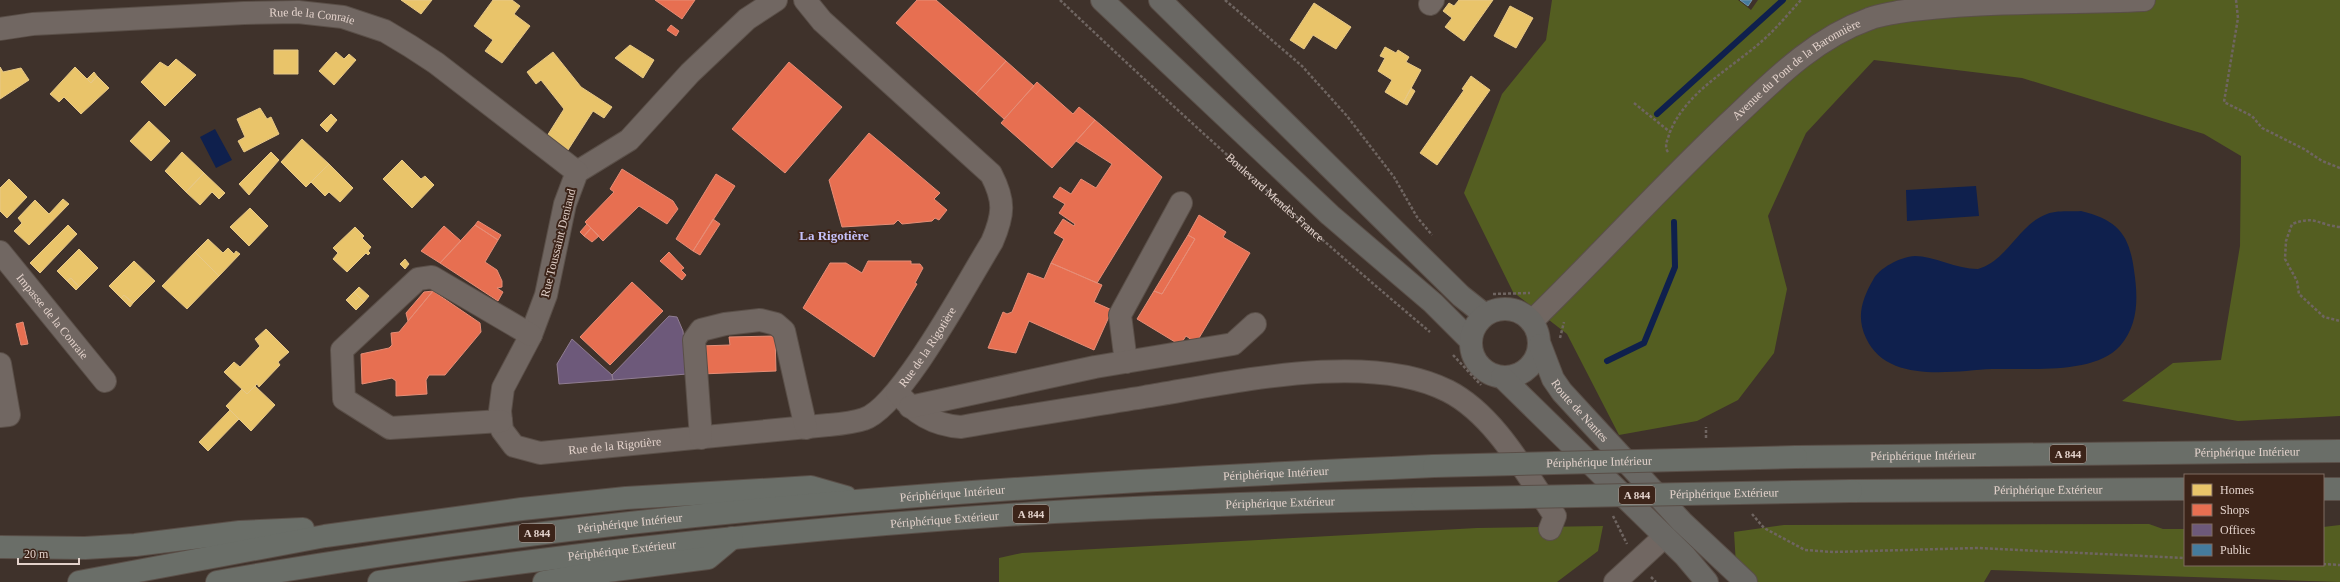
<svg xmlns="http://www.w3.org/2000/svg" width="2340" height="582" viewBox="0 0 2340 582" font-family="'Times New Roman',serif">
<rect width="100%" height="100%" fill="#3f322b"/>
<path fill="#545e21" d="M1552,0h186l13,10 7,-10h582v416l-102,5 -116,-20 51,-38 48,-3 19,-114 1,-90 -37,-22 -182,-56 -148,-18 -68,73 -38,83 19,73 -13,64 -36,47 -41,21 -78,14 -52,-101 -54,-42 -49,-99 38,-99 44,-54z
M2149,524l14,5h22v36h138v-38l17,-2v57l-349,-12 -7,12h-247l-3,-50 50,-7z
M1603,526l-5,25 -41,31h-558v-24l23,-5 455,-25z"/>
<path fill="#0f204d" d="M215,129l17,31 -16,8 -16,-31z
M1976,186l3,30 -72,5 -1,-31z
M2081,211c36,9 48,22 53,59 4,27 5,54 -14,76 -26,29 -92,22 -128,23 -40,2 -105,15 -126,-31 -10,-21 -4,-39 7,-58 6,-12 27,-23 42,-24 18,0 42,13 63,13 30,-9 41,-45 69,-55 10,-4 24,-2 34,-3z"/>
<path fill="#e9c46a" stroke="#e7c887" d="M401,0h31l-11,14z
M493,0h19l8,6 -6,8 16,12 -28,37 -17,-12 8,-11 -19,-14z
M1459,0h34l-29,41 -19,-14 7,-9 -9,-7 6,-8 5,3z
M1314,3l37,24 -15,22 -23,-14 -9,14 -14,-9z
M1510,6l23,12 -17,30 -22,-12z
M630,45l24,15 -11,18 -28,-20z
M1385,47l11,6 2,-3 11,7 -3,5 15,8 -18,33 -18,-11 7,-12 -14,-9 7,-13 -5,-2z
M274,50h24v24h-24z
M336,52l8,7 5,-5 7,6 -22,25 -15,-14z
M553,52l28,35 31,20 -8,11 -11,-7 -25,39 -21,-14 17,-27 -23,-29 -5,4 -9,-12z
M176,59l20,16 -31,31 -24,-24 19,-20 8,5z
M0,67l3,5 18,-4 8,12 -29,19z
M75,67l16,16 6,-7 12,12 -28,26 -17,-17 -5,5 -9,-8z
M94,72l3,4 -6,7 -4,-4z
M1471,76l19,14 -53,75 -17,-12 44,-63 -2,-1z
M1411,88l4,3 -8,14 -4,-2z
M260,108l7,11 4,-2 8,17 -35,18 -6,-11 7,-4 -8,-18z
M331,114l6,6 -10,12 -7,-7z
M149,121l21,20 -19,20 -21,-20z
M302,139l27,25 -23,23 -25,-25z
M182,152l22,21 -18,19 -21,-21z
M271,152l8,8 -30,35 -10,-11z
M402,160l19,19 4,-3 9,9 -22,23 -29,-29z
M329,164l24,24 -13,14 -11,-10 -4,4 -14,-14z
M204,173l21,20 -6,6 -7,-7 -12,13 -14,-13z
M9,179l18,18 -20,21 -7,-7v-23z
M63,199l6,5 -40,41 -15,-14 8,-8 -4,-5 17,-18 14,14z
M250,208l18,18 -19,20 -19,-19z
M68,225l9,9 -37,39 -10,-10z
M355,227l9,9 -2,2 9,9 -3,4 2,2 -2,2 -2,-2 -19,19 -14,-13 5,-6 -5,-5z
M208,239l15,14 5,-5 6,6 2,-3 4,3 -21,22 -24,-24z
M79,249l19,19 -19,19 -8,-9 -4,3 -10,-10z
M195,252l24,24 -32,33 -25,-23z
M405,259l4,5 -4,5 -5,-5z
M134,261l21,20 -22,22 -9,-8 -3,3 -12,-12z
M71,278l8,9 -3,3 -9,-9z
M359,287l10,9 -5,6 -10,-10z
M354,292l10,10 -8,8 -10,-10z
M124,295l9,8 -3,4 -9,-9z
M266,329l23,23 -11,10 2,3 -21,22 -2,-3 -10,10 -23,-22 10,-10 6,5 20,-21 -5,-7z
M255,386l20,19 -24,26 -25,-25 16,-17 5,5z
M230,410l9,9 -31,32 -9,-9z"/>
<path fill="#e76f51" stroke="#e68d76" d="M655,0h40l-13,19z
M917,0h19l70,61 -30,33 -80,-71z
M671,25l8,6 -3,5 -9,-6z
M1006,61l28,25 -30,33 -28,-25z
M789,62l53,45 -57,66 -53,-44z
M1037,82l36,32 6,-7 16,13 -43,48 -51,-45z
M1095,120l67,57 -65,106 -46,-20 13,-24 -10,-6 9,-14 11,7 1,-2 -16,-11 6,-9 -12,-7 7,-10 11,7 10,-15 15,9 16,-24 -36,-23z
M869,133l71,60 -6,6 13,11 -8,10 -4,-2 -3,3 -30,3 -4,-4 -4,4 -52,3 -13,-47z
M622,169l51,32 5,8 -11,15 -28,-18 -36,35 -18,-19 29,-30 -4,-3z
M716,174l19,12 -42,65 -17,-12z
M1199,215l27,17 -3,5 27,16 -54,90 -10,-7 -6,9 -43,-26 17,-28 8,3 33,-55 -7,-4z
M713,219l7,5 -20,31 -7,-4z
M478,221l23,14 -3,5 -23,-15z
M587,224l4,4 -7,8 -4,-4z
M475,225l23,15 -13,22 12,8 5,11v6l-5,1 6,4 -5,9 -58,-38z
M444,226l17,15 -21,22 -19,-12z
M591,228l8,8 -7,6 -8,-6z
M1188,235l7,4 -33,55 -8,-3z
M669,252l15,16 -3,2 5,5 -4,5 -22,-19z
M868,261h43v3h9l3,4 -8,15 2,1 -43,73 -71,-49 27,-45h16l16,10z
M1051,263l51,22 -8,17 18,8 -18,40 -65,-29 -13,32 -28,-5 15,-36 4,2 5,-2 16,-39 16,6z
M632,282l31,29 -53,54 -30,-28z
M433,291l-25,30 -2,-8 18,-21z
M433,291l47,32 1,9 -36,43h-16l-3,5 1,14 -31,2v-15l-4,-3 -30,6 -1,-30 28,-6 3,-3 -1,-12 8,-1z
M23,322l5,22 -7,1 -5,-21z
M775,336l1,35 -75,3 -1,-28 30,-1 -1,-8z"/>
<path fill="#6d597a" stroke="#907d92" d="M669,316l8,1 6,14 4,43 -74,6 -1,-5z
M572,339l40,36 1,5 -54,4 -2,-20z"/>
<path fill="#457b9d" stroke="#7495ab" d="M1740,0h12l-4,6z"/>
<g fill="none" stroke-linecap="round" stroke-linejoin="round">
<path stroke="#0f204d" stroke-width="6" d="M1657,114l126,-114
M1607,361l37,-18 31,-76 -1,-45"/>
<g stroke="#5a4f48" stroke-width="24">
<g id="minor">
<path id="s2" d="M776,0l-29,19 -57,54 -61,67 -52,32 -12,32 -19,91 -15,40 -28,53 -3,23 2,19 12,16 26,7 288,-28c12,-1 25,-2 36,-6 37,-12 105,-140 128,-177 12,-28 13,-41 -1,-68l-169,-153 -17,-21"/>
<path d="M1430,4l3,-4"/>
<path id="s3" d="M0,29l33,-5 211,-11 54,-1 45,5 42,14 25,15 26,17 141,109"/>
<path id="s4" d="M0,252l105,129"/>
<path id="s5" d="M1532,321c69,-67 134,-140 205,-206 40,-38 79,-77 132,-96 10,-4 20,-5 29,-7 81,-12 164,-8 246,-12"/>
<path d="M1126,362l-6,-47 61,-112"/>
<path d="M0,364l9,51 -9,1"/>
<path d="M897,392c17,21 36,33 64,35 61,-11 122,-20 183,-30 87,-14 224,-47 304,-6 47,24 78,83 107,125l-5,13"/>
<path d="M910,407l185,-40 138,-23 22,-20"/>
<path d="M501,421l-111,7 -46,-29 -2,-49 76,-71 14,-2 99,58"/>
<path d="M701,438l-7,-98 7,-10 24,-6 35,-4 16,4 8,7 22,97"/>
<path d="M1615,582l49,-45"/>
</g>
</g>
<g stroke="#5a4f48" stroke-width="24">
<g id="major">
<path d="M1102,0l228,215 103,88 38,38"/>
<path d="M1160,0l301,296 24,19"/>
<circle cx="1505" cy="343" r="34"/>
<path id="s6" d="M1540,345l13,34 9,13 120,130 64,60"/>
<path d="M1502,377l183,179 22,26"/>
</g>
</g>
<g stroke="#5a4f48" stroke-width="24">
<g id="highway">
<path id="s7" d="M1796,457l544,-6"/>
<path d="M2323,489h17"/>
<path id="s8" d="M1851,491l334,-2"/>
<path d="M0,547l85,1 50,-3 105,-13 63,-3"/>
<path d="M79,582l246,-46 197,-27 104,-11 185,-11 35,10"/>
<path id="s9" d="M217,582c402,-72 810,-98 1217,-116"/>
<path id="s10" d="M379,582c224,-33 449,-56 675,-70 123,-7 246,-10 368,-13"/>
<path d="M544,582l63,-11 101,-13 24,-20"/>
</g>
</g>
<g stroke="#6f6561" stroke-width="2.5" stroke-dasharray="3 2" stroke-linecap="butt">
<path id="s1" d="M1060,0c120,114 243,225 370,332"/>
<path d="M1225,0l77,66 45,50 47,61 23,40 15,18"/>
<path d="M2236,0l2,18 -14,84 28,14 10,12 42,21 18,12 18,7"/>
<path d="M1634,103l36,29"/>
<path d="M1668,152c-3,-4 -2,-9 0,-14 13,-43 61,-68 93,-96 14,-12 27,-28 40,-42"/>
<path d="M2340,227c-22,-2 -24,-12 -48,-3l-6,17 -1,18 12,22 2,13 25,23 16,4"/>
<path d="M1493,294l37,-1"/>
<path d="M1560,338l4,-16"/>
<path d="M1453,355l28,30"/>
<path d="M1706,438v-11"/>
<path d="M1752,514l12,14 41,22 28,2 145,-4 207,10"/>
<path d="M1613,516l14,28"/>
<path d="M2323,564l17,1"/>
<path d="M1651,577l5,5"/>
</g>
<use href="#minor" stroke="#716762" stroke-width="22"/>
<use href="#major" stroke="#6a6864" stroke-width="22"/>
<use href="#highway" stroke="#6a6e68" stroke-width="22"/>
<g stroke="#5a4f48" stroke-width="24" stroke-linecap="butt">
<g id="highway-bridge">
<path id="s11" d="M1434,466l362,-9"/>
<path id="s12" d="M1422,499l429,-8"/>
</g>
</g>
<use href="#highway-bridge" stroke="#6a6e68" stroke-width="22"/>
</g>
<g text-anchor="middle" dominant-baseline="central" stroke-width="4" stroke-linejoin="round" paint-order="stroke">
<g fill="#3c2419" stroke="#b19e96" stroke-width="1">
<rect x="2050" y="445" width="36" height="18" rx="3"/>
<rect x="1619" y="486" width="36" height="18" rx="3"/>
<rect x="1013" y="505" width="36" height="18" rx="3"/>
<rect x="519" y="524" width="36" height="18" rx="3"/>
</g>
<g font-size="11" font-weight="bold" fill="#e3d2cb">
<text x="2068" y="454">A 844</text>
<text x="1637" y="495">A 844</text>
<text x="1031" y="514">A 844</text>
<text x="537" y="533">A 844</text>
</g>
<g font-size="12" fill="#e3d2cb" stroke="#3c2419">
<text stroke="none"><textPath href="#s3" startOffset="313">Rue de la Conraie</textPath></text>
<text stroke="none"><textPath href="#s5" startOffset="366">Avenue du Pont de la Baronnière</textPath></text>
<text stroke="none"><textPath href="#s1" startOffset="292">Boulevard Mendès France</textPath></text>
<text transform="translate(558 243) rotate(-76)">Rue Toussaint Deniaud</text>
<text stroke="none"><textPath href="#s4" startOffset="83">Impasse de la Conraie</textPath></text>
<text stroke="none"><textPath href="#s2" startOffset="1007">Rue de la Rigotière</textPath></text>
<text stroke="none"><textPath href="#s6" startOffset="78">Route de Nantes</textPath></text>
<text stroke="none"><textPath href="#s2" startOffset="659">Rue de la Rigotière</textPath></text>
<text stroke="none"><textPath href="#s7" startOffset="451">Périphérique Intérieur</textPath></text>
<text stroke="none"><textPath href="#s7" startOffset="127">Périphérique Intérieur</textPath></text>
<text stroke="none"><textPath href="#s11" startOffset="165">Périphérique Intérieur</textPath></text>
<text stroke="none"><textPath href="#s9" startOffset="1065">Périphérique Intérieur</textPath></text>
<text stroke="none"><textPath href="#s8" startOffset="197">Périphérique Extérieur</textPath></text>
<text stroke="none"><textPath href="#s9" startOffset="741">Périphérique Intérieur</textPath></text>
<text stroke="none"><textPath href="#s12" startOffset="302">Périphérique Extérieur</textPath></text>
<text stroke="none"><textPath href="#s10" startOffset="905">Périphérique Extérieur</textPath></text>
<text stroke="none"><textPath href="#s10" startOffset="569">Périphérique Extérieur</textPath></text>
<text stroke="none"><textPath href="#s9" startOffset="417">Périphérique Intérieur</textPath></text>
<text stroke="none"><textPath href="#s10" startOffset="245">Périphérique Extérieur</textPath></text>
</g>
<g font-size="13" font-weight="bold" fill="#c5c0f9" stroke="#3c2419">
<text x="834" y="235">La Rigotière</text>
</g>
</g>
<rect x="2184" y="474" width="140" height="92" fill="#3c2419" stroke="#7f6a60"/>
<rect x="2192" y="484" width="20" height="12" fill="#e9c46a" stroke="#7f6a60"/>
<text x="2220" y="494" font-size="12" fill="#e3d2cb">Homes</text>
<rect x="2192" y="504" width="20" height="12" fill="#e76f51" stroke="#7f6a60"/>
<text x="2220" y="514" font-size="12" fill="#e3d2cb">Shops</text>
<rect x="2192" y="524" width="20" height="12" fill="#6d597a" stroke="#7f6a60"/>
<text x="2220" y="534" font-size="12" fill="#e3d2cb">Offices</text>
<rect x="2192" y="544" width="20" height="12" fill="#457b9d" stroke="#7f6a60"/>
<text x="2220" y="554" font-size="12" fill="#e3d2cb">Public</text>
<path d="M18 558v6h61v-6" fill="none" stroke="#e3d2cb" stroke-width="2"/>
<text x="24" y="558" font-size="12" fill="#e3d2cb" stroke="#3c2419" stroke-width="3" paint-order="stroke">20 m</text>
</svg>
